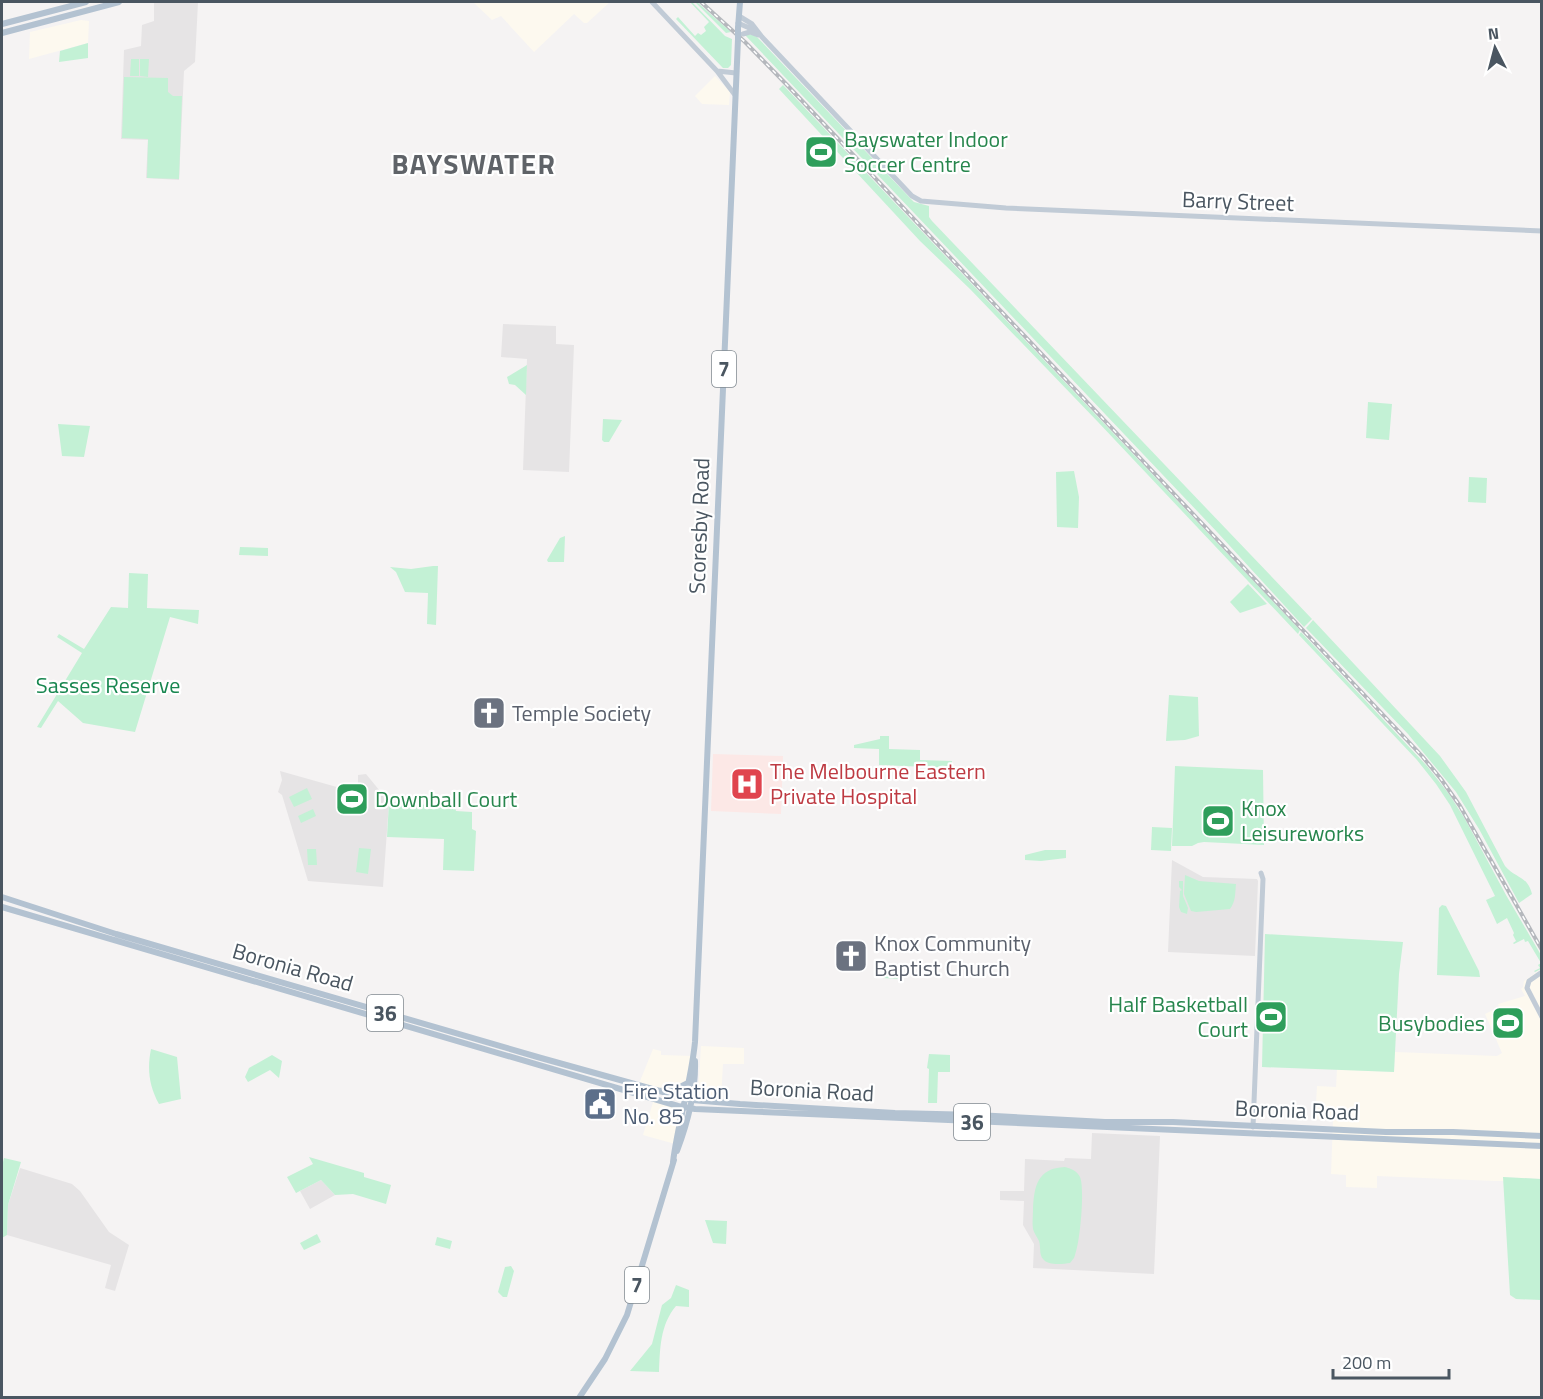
<svg xmlns="http://www.w3.org/2000/svg" width="1543" height="1399" viewBox="0 0 1543 1399" font-family="'Titillium Web',sans-serif">
<rect width="100%" height="100%" fill="#f5f3f3"/>
<path fill="#fdf9ef" d="M473,2h137l-23,21h-3l-10,-9 -40,38 -33,-36 -9,4z
M81,20l8,1 -1,22 -59,16 1,-27z
M715,76l15,16 -1,13 -27,-1 -7,-8z
M1541,969v210l-37,-2v4h-9l-118,-5v12l-31,-1v-12l-15,-1 2,-54 -18,-1 2,-33 19,1 1,-18 57,3 1,-20 102,4 5,-3 -17,-39 14,-7 -1,-3 27,-8 -4,-7 2,-2 1,-6z
M701,1046l43,2v16h-21l-2,35 -21,-2 -2,-4z
M653,1049l8,2v4l32,1 -5,27 -19,7 -31,-4z
M654,1099l17,5 5,9 2,15 -3,16 -32,-9z"/>
<path fill="#e6e4e5" d="M154,2h44l-3,60 -11,9 -5,109 -33,-2 2,-38 -27,-1 3,-89 17,-4 1,-21 12,-4z
M503,324l53,2v18l18,1 -5,127 -46,-2 4,-111 -26,-2z
M280,771l78,22v-18l8,-1 23,28 -6,85 -75,-6 -26,-86 -4,-3 4,-12z
M1172,860l31,17 54,2 1,2 -3,75 -87,-4z
M1092,1133l68,3 -6,138 -121,-6 1,-24 -11,-19 1,-24 -24,-1v-9h24l1,-32 39,2 1,-3 26,1z
M20,1168l52,16 8,7 29,41 20,13 -14,46 -10,-3 6,-23 -104,-30 1,-30z
M321,1180l14,15 -25,14 -10,-18z"/>
<path fill="#fce8e6" d="M713,754l70,2 -2,58 -70,-3z"/>
<path fill="#c3f1d5" d="M690,2h2l33,34 7,3 -1,26 -3,3h-5l-1,-1 -46,-48 2,-2 17,19 3,-3 3,2 5,-4 -2,-4 5,-5z
M695,2h2l34,30 -5,1z
M747,34l7,1 4,3 153,161 3,3 15,4v11l3,4 380,398 -8,8 -86,-94 -473,-498z
M88,43v15l-29,4 1,-11z
M131,59h8v17h-9z
M140,59h9l-1,18 -8,-1z
M124,77l44,1v14l5,4h9l-3,83 -32,-1 1,-39 -26,-1z
M783,85l517,545 -2,4 -200,-212 -128,-133 -50,-48 -141,-152z
M527,365l-1,30 -11,-10 -6,-1 -2,-7z
M1368,402l24,2 -3,36 -23,-2z
M603,419l19,1 -13,22h-5l-2,-2z
M58,424l32,2 -6,31 -22,-1z
M1074,471l5,26 -1,31 -21,-1 -1,-55z
M1469,477l18,1 -1,25 -18,-1z
M565,536l-1,26h-16l-1,-2 13,-22z
M240,547l28,1v8l-29,-1z
M433,566h5l-2,59 -9,-1 1,-31 -23,-1 -9,-20 -6,-5 21,2z
M129,573l19,1 -1,34 52,2 -1,14 -28,-7 -35,115 -52,-9 -25,-22 -17,27 -4,-1 45,-74 -25,-16 2,-3 25,15 27,-42 17,1z
M1248,584l19,20 -27,9 -10,-11z
M1313,620l127,136 26,36 39,74c11,13 22,9 27,28l-13,9 -40,-74 -23,-37 -48,-58 -102,-106z
M1301,632l126,134 22,28 16,25 41,76 35,60v14l-6,3 -1,-1 6,-3 -2,-3 3,-2 -13,-22 -3,1 -1,-3 -10,5 -1,-1 3,-2 -3,-6 1,-2 -7,-15 -10,6 -11,-24 9,-4 -45,-91 -14,-21 -19,-24 -118,-125z
M1169,695l29,2 1,39 -14,4 -19,1z
M880,736h9v13l31,1v10l32,1v7l-73,-3v-16l-25,-1v-3l26,-6z
M1175,766l88,4 1,75 -60,-3 -6,1 -6,3h-20z
M307,788l5,11 -18,8 -5,-10z
M389,802l66,5 1,4 16,1v17l4,2 -2,40 -31,-1 1,-31 -57,-2z
M313,809l3,7 -15,7 -3,-7z
M1152,827l20,1 -1,23 -20,-1z
M359,848l12,1 -3,25 -12,-2z
M307,849h9l1,16h-9z
M1045,850h21v8l-25,3 -16,-1v-5z
M1185,875l14,6 37,3c-1,9 0,17 -6,25l-34,3 -5,-1 -7,-17z
M1179,881h4v15l5,12 -1,6 -6,-2 -2,-5 1,-16 2,-1 -3,-3z
M1442,905l4,1 33,65 1,6 -43,-2 2,-67z
M1265,934l138,8 -4,32 -5,98 -132,-5z
M883,969l21,1 -1,9 -21,-1z
M151,1049l26,8 4,42 -22,5c-10,-18 -12,-35 -8,-55z
M929,1054l21,1v17h-12l-1,31h-9l1,-34 -2,-1z
M272,1055l10,6 -3,17 -9,-8 -22,12 -3,-5 4,-9z
M309,1157l55,16v4l27,8 -5,19 -33,-10 -18,1 -14,-15 -25,13 -9,-16 26,-13z
M4,1158l17,4 -13,43 -1,30 -5,3v-72z
M1065,1167c7,2 12,4 15,10 5,11 0,66 -5,78 -1,4 -2,4 -5,8 -7,1 -22,3 -27,-4 -4,-4 -2,-12 -4,-18 -2,-4 -5,-8 -6,-12 -1,-7 0,-13 0,-19 1,-23 4,-42 32,-43z
M1503,1177l38,2v121l-25,-1 -6,-4z
M705,1220l22,1 -1,23 -13,-1z
M317,1234l4,8 -17,8 -4,-7z
M437,1237l15,4 -2,8 -15,-4z
M511,1266l3,5 -7,26h-4l-5,-5 7,-25z
M676,1285l13,5v17l-13,-1c-16,19 -16,43 -17,66l-29,-1 22,-27 10,-39 9,-7z"/>
<g fill="none" stroke-linecap="round" stroke-linejoin="round">
<path stroke="#c1cbd6" stroke-width="5" d="M652,2l65,69 18,24
M739,16l13,8 10,13 150,159 9,5 85,7 536,23
M738,23l18,8
M743,34l7,-2 8,3
M717,71l19,2
M1542,972l-13,9 -2,7 15,29
M1253,1127l10,-248 -2,-6"/>
<path stroke="#b3c2d1" stroke-width="6" d="M2,24l84,-22
M738,28l2,-26
M2,33l117,-31
M2,897l114,37 425,124 151,42 48,4 155,9 82,2 128,7h68l213,10h67l89,4
M2,907l676,199 17,3 847,37
M660,1091l18,-3 10,-5
M677,1151c11,-29 19,-59 18,-90
M673,1162c5,-40 18,-79 22,-120l43,-1003
M579,1398l26,-39 22,-44 47,-155"/>
<g stroke="#b5b8bd" stroke-width="4">
<path id="rail" d="M701,2l44,40 43,44 634,670 19,23 19,27 82,144"/>
</g>
<use href="#rail" stroke="#fff" stroke-width="1.5" stroke-dasharray="4.5" stroke-linecap="butt"/>
<path stroke="#b3c2d1" stroke-width="6" d="M738,39v-11"/>
</g>
<defs>
<g id="stadium-square" transform="scale(1.725)"><rect x="-9" y="-9" width="18" height="18" rx="4" fill="#2e9e5b" stroke="#fff"/><path d="M0-5a6.5 5 0 1 0 0 10a6.5 5 0 1 0 0-10ZM-3.5-1.8h7v3.6h-7Z" fill="#fff"/></g>
<g id="church-square" transform="scale(1.725)"><rect x="-9" y="-9" width="18" height="18" rx="4" fill="#6b7280" stroke="#fff"/><path d="M-1.2-6h2.4v3.5h3.3v2.4h-3.3V6h-2.4V-.1h-3.3v-2.4h3.3Z" fill="#fff"/></g>
<g id="hospital-square" transform="scale(1.725)"><rect x="-9" y="-9" width="18" height="18" rx="4" fill="#e0444e" stroke="#fff"/><path d="M-5-5h3v3.5h4V-5h3V5h-3V1.5h-4V5h-3Z" fill="#fff"/></g>
<g id="civic-square" transform="scale(1.725)"><rect x="-9" y="-9" width="18" height="18" rx="4" fill="#5c6f8a" stroke="#fff"/><path d="M-.6-6.5H3V-4.5H.6V-3L4-1V1h2V6H-6V1h2V-1L-.6-3ZM-1.2 2.5V6h2.4V2.5Z" fill="#fff"/></g>
</defs>
<g fill-rule="evenodd">
<use href="#stadium-square" x="821" y="152"/>
<use href="#church-square" x="489" y="713"/>
<use href="#hospital-square" x="747" y="784"/>
<use href="#stadium-square" x="352" y="799"/>
<use href="#stadium-square" x="1218" y="821"/>
<use href="#church-square" x="851" y="956"/>
<use href="#stadium-square" x="1271" y="1017"/>
<use href="#stadium-square" x="1508" y="1023"/>
<use href="#civic-square" x="600" y="1104"/>
</g>
<g text-anchor="middle" dominant-baseline="central" stroke-width="4.5" stroke-linejoin="round" paint-order="stroke">
<g fill="#fff" stroke="#808990" stroke-width="1.5">
<rect x="712" y="351" width="24" height="36" rx="4.5"/>
<rect x="367" y="995" width="36" height="36" rx="4.5"/>
<rect x="954" y="1104" width="36" height="36" rx="4.5"/>
<rect x="625" y="1267" width="24" height="36" rx="4.5"/>
</g>
<g font-size="21" font-weight="bold" fill="#4a5661">
<text x="724" y="369">7</text>
<text x="385" y="1013">36</text>
<text x="972" y="1122">36</text>
<text x="637" y="1285">7</text>
</g>
<g font-size="22" fill="#27864d" stroke="#fff" text-anchor="start">
<text x="844" y="139">Bayswater Indoor<tspan x="844" dy="25">Soccer Centre</tspan></text>
<text x="375" y="799">Downball Court</text>
<text x="1241" y="808">Knox<tspan x="1241" dy="25">Leisureworks</tspan></text>
<text x="1248" y="1004" text-anchor="end">Half Basketball<tspan x="1248" dy="25">Court</tspan></text>
<text x="1485" y="1023" text-anchor="end">Busybodies</text>
</g>
<g font-size="22" fill="#4a5661" stroke="#fff">
<text transform="translate(1238 201) rotate(2)">Barry Street</text>
<text transform="translate(699 526) rotate(-88)">Scoresby Road</text>
<text transform="translate(293 967) rotate(16)">Boronia Road</text>
<text transform="translate(812 1090) rotate(3)">Boronia Road</text>
<text transform="translate(1297 1110) rotate(2)">Boronia Road</text>
</g>
<g font-size="22" fill="#17864f" stroke="#fff">
<text x="108" y="685">Sasses Reserve</text>
</g>
<g font-size="22" fill="#5b616d" stroke="#fff" text-anchor="start">
<text x="512" y="713">Temple Society</text>
<text x="874" y="943">Knox Community<tspan x="874" dy="25">Baptist Church</tspan></text>
</g>
<g font-size="22" fill="#be3a42" stroke="#fff" text-anchor="start">
<text x="770" y="771">The Melbourne Eastern<tspan x="770" dy="25">Private Hospital</tspan></text>
</g>
<g font-size="22" fill="#4e5e75" stroke="#fff" text-anchor="start">
<text x="623" y="1091">Fire Station<tspan x="623" dy="25">No. 85</tspan></text>
</g>
<g font-size="28" font-weight="bold" letter-spacing="1.5" fill="#5f6368" stroke="#fff">
<text x="474" y="163">BAYSWATER</text>
</g>
</g>
<rect width="1543" height="1399" fill="none" stroke="#4a5661" stroke-width="6"/>
<g transform="translate(1495 48) rotate(354)" stroke="#ffffff" stroke-width="4.5" paint-order="stroke">
<path d="M0-4.5L10 22L0 15L-10 22Z" fill="#4a5661"/>
<text y="-9" font-size="16" font-weight="bold" text-anchor="middle" fill="#4a5661">N</text>
</g>
<path d="M1333 1369v9h116v-9" fill="none" stroke="#4a5661" stroke-width="3"/>
<text x="1342" y="1369" font-size="18" fill="#4a5661" stroke="#ffffff" stroke-width="4.5" paint-order="stroke">200 m</text>
</svg>
